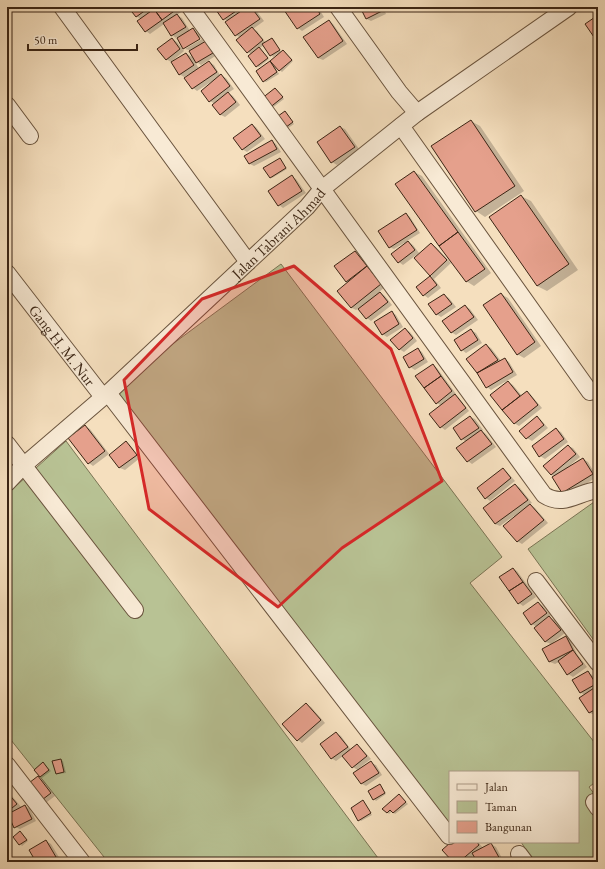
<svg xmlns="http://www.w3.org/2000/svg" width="605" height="869" viewBox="0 0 605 869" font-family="'EB Garamond',serif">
<rect width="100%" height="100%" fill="#f5dfbe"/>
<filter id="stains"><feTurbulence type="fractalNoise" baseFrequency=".005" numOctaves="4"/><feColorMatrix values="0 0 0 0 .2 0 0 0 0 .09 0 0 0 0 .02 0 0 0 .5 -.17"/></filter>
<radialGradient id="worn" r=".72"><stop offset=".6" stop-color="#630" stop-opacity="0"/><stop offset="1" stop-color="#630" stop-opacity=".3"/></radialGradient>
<path fill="#b8c294" stroke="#7a7454" d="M281,264l221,293 -32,26 128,164v33l-9,7 9,12v63h-64l-13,-20h57v-70h-128v60l-337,-444z
M66,441l315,421h-273l-101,-127v-241z
M594,502l4,5v139l-70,-97z"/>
<path fill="#0003" d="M130,7h48l3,5 -4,3 5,3 8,13 3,-2 4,3 4,5 -16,10v2l-8,-12 -1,1 -4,-3 -8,-11 -14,10 -4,-3 -5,-12 -5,-3z
M215,7h37l3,2 9,12 -11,8 4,2 9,12 6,-4 2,1 7,12h4l8,9 -11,11 -8,-7 5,9 -13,8 -2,-1 6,-19 10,-8 -1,-1 -6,4 -9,-12 -4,3 9,11 -10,8 -2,-1 -6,-12 -3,-2 -7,-14 -5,-3 -8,-14 -4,-2 -5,-9z
M291,7h27l6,10 -22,14 -4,-3z
M361,7h22l3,7 -15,7 -4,-2z
M329,21l4,3 14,20 -24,16 -5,-2z
M172,39l5,3 7,9 -13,11 -5,-3z
M202,39l2,3 -10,6 1,1 11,-7 11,13 -16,10 -7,-5 5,9 10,-7 5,3 6,10 6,3 8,11 -6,4 5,3 7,9 -15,12 -4,-2 -8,-10 2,-1 -5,-3 -8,-10 10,-8 -1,-1 -14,9 -4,-3 -8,-10 5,-3 -1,-1 -5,3 -5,-3 8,-20 7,4 -5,-8 -4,-1z
M275,89l9,10 -13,10z
M287,114l7,10 -10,7z
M471,121l9,5 44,65 -39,26 -9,-6 -44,-64z
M252,125l4,2 9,12 -18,13 -5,-3z
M340,127l5,2 14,20 -22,16 -5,-3z
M272,141l4,3 5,8 -27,14 -4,-2z
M280,159l7,10 -15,9 -2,-1z
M414,172l8,4 69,97 -17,13 -8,-5z
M292,177l4,2 10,14 -23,15 -4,-3z
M521,196l10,5 47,69 -31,21 -10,-5z
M406,214l4,3 10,16 -13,8 6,4 6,8 -16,12 -4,-3 6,-18 -1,-1 -10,6 -5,-2z
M431,244l5,3 15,16 -17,16 7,9 -13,10 -4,-3 -7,-8 15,-11 -16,-18z
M355,252l5,3 25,32 -6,5 6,4 7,9 -21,16 -4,-3 -8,-10 -3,2 -4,-2 -14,-17 11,-8 -3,-2z
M501,294l7,4 33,48 -17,12 -7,-4z
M444,295l5,3 7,9 -15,10 -5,-3z
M465,306l5,3 8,11 -22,15 -5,-3z
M392,312l4,3 7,12 -16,10 -5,-3z
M405,329l5,3 7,9 -13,11 -5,-3z
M471,330l5,3 6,10 -16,10 -4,-3z
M486,345l5,3 10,13 4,-2 4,3 8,13 -26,15 -4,-3 -19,-28z
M418,349l4,3 6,10 -13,8 -5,-3z
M433,365l4,3 19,26 -1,1 4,3 10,13 -24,19 -4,-3 1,-21 -5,-3z
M508,382l5,3 9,11 5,-4 4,3 11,13 -23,18 -5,-3 -22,-28z
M470,417l5,2 8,11 -1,1 4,3 10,13 -24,17 -4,-3 -1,-19 -5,-3z
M537,417l4,3 7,8 -16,13 -5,-3 -6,-7z
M85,426l5,3 20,26 -1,-1 -16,12 -4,-3z
M556,429l5,3 7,10 -23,17 -5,-3z
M126,442l4,3 10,13 -15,12 -5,-2 -10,-13z
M568,446l5,2 7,9 -12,10v1l15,-9 5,3 9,15 -30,18 -14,-18 2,-1 -4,-1z
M503,469l4,3 8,9 -25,20 -4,-3z
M516,485l4,3 12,15 -2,1 5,4 13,15 -26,21 -5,-3 -3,-25 -14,10 -5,-2z
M598,531v10l-4,-7z
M513,569l4,2 19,26 -13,9 -4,-3z
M538,603l5,3 8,10 -2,1 5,3 11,13 -14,11 -5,-2 -11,-14 2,-1 -5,-3z
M566,637l4,3 7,14 10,13 -14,10 -5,-3 -9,-12 -4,2 -5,-2 -7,-13z
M588,672l4,3 6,9v4l-3,2 3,2v28l-3,-5 -5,-2 -10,-14 6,-4 -5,-2 -7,-13z
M306,704l5,3 14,16 -23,20 -4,-3z
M336,733l5,3 10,14 6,-5 4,3 10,11 -13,10 1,1 12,-7 5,2 6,10 -16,11 -4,-2 -7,-11 4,-2 -6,-4 -10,-11 -7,5 -5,-3z
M61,760l2,1 3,12 -8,1 -1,-1z
M44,764l7,7 -9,7 -7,-8z
M38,777l5,3 12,16 -12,9z
M380,785l6,9 -10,7 -2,-2z
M7,790l15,18 3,-2 5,3 6,12 -16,8 -5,-2 -5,-11 -3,2z
M399,795l9,9 -13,10 -3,-3 -3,3 -2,-2z
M363,802l9,13 -11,6 -2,-1z
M22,833l6,8 -6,5 -8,-9z
M46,841l5,3 9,15 -1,1 3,2h-25z
M453,842h25l5,6 8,-4 5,3 8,15h-26l-4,-7 -7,7h-12z
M135,860l4,2h-7z"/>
<path fill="#e5a08c" stroke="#3b2514" d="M128,7h22l-14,10z
M156,7h20l1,2 -15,11 -8,-11z
M221,7h21l-19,13 -7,-10z
M247,7h4l9,12 -25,17 -10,-14z
M290,7h26l4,7 -23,15 -13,-19z
M360,7h20l2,4 -16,8z
M154,9l8,11 -17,12 -8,-11z
M177,14l9,13 -15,9 -8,-13z
M598,15v28l-13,-19z
M329,20l14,21 -25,17 -15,-21z
M252,27l11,13 -16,13 -11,-13z
M193,28l7,11 -17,10 -6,-11z
M172,38l8,11 -14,11 -9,-11z
M272,38l8,12 -10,6 -8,-12z
M206,41l7,12 -17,10 -7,-12z
M259,47l9,11 -12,9 -8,-11z
M283,50l9,10 -13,11 -9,-10z
M186,53l8,12 -15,10 -8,-13z
M209,61l8,11 -25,17 -8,-11z
M270,61l7,11 -14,10 -7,-11z
M221,74l9,12 -21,16 -8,-11z
M275,88l8,9 -15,12 -7,-10z
M228,92l8,10 -16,13 -8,-10z
M285,111l8,11 -11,8 -8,-11z
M471,120l44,66 -40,26 -44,-66z
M252,124l9,12 -19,14 -9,-12z
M340,126l15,21 -24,16 -14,-21z
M272,140l5,9 -28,15 -5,-8z
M280,158l6,10 -16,10 -7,-10z
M414,171l44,61 -19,14 -44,-62z
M292,175l10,16 -24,15 -10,-15z
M521,195l48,69 -32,22 -48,-69z
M406,213l11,17 -28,18 -11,-17z
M458,232l27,37 -19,13 -27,-36z
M408,241l7,9 -17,13 -7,-9z
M431,243l16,17 -17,16 -16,-18z
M355,251l12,15 -21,16 -12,-16z
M367,266l14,18 -30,24 -14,-17z
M430,276l7,9 -14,11 -7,-9z
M380,292l8,10 -22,17 -8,-10z
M501,293l34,49 -18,13 -34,-50z
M444,294l8,10 -16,11 -8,-11z
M465,305l9,12 -23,16 -9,-12z
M392,311l7,13 -17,11 -8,-13z
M405,328l8,10 -14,12 -9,-10z
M471,329l7,11 -17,11 -7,-11z
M486,344l12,16 -21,13 -11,-14z
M418,348l6,11 -15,9 -6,-11z
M505,358l8,14 -27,16 -9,-15z
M433,364l8,12 -17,12 -9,-12z
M441,376l11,15 -16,13 -12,-16z
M508,381l12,15 -18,14 -12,-15z
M527,391l11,14 -24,19 -12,-14z
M455,394l11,14 -26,20 -11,-14z
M470,416l9,12 -18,12 -8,-12z
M537,416l7,9 -18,14 -7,-8z
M85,425l20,26 -17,13 -20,-26z
M556,428l8,11 -25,18 -7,-11z
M481,430l11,14 -25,18 -11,-14z
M126,441l11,14 -18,13 -10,-13z
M568,445l8,9 -25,21 -8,-9z
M583,458l10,16 -31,19 -10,-16z
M503,468l8,10 -26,21 -8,-11z
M515,484l13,16 -33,24 -12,-16z
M530,504l14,16 -27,22 -14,-16z
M513,568l10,14 -14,9 -10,-14z
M523,582l9,12 -14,10 -9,-13z
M538,602l9,11 -16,12 -8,-12z
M549,616l12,14 -16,12 -11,-14z
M566,636l7,14 -24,12 -7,-13z
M573,650l10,14 -16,11 -9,-14z
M588,671l8,13 -16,9 -8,-13z
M594,688l4,6v14l-9,5 -10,-15z
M306,703l15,17 -24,21 -15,-17z
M336,732l12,15 -17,12 -11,-15z
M357,744l10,12 -15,12 -10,-12z
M61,759l3,13 -8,2 -4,-13z
M371,761l8,12 -18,11 -8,-11z
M43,762l6,8 -9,7 -6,-7z
M38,776l13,17 -13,10 -13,-17z
M380,784l5,9 -12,7 -5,-9z
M7,792l10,12 -10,8z
M399,794l7,8 -13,11 -3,-3 -3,3 -5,-4z
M363,800l8,13 -13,8 -7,-13z
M25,805l7,14 -18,9 -6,-14z
M20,831l7,9 -8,5 -6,-8z
M46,840l10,17 -9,5h-11l-7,-12z
M451,842h26l2,3 -20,17h-6l-11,-12z
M491,843l10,18 -24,1 -5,-9z"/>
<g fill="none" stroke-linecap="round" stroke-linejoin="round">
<g stroke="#6a543e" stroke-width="18">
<g id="minor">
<path d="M62,7l186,255"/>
<path d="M190,7l354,488c20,13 34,-3 54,-5"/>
<path d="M338,7l61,85 18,21"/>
<path d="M7,105l23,31"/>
<path d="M401,126l189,266"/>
<path id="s1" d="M7,273l96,124"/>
<path d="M108,393l341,443"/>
<path d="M7,444l128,166"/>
<path id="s2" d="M7,483l16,-17 85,-73 199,-186 15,-18 95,-76 152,-106"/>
<path d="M536,581l62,82"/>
<path d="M7,765l75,97"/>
<path d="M594,802l4,6"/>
<path d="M519,854l6,8"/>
</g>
</g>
<use href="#minor" stroke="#f8ead5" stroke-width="16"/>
</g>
<path fill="#d62828" fill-opacity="0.2" stroke="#d62828" stroke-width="3" stroke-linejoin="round" d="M294,266l97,83 51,132 -100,67 -64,59 -129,-98 -25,-129 78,-81z"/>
<g text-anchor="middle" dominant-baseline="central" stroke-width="3" stroke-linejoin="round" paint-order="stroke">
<g font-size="15" fill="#3b2514" stroke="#f8ead5">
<text stroke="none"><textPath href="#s2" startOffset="369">Jalan Tabrani Ahmad</textPath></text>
<text stroke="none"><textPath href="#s1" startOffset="91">Gang H. M. Nur</textPath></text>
</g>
</g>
<rect width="605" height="869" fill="none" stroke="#f5dfbe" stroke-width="24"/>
<rect x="8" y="8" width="589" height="853" fill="none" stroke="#3b2514" stroke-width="2"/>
<rect x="12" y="12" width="581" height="845" fill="none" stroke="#3b2514"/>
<rect x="449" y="771" width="130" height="72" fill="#f8ead5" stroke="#ac9b88"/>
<rect x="457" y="784" width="20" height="6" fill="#f8ead5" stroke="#ac9b88"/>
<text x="485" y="791" font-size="12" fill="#3b2514">Jalan</text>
<rect x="457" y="801" width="20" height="12" fill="#b8c294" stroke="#ac9b88"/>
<text x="485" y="811" font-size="12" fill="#3b2514">Taman</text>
<rect x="457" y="821" width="20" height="12" fill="#e5a08c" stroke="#ac9b88"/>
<text x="485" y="831" font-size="12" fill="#3b2514">Bangunan</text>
<path d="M28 44v6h109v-6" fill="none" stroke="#3b2514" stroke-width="2"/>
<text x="34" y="44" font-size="12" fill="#3b2514" stroke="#f8ead5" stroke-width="3" paint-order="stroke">50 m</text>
<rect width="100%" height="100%" filter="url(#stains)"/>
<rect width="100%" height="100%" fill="url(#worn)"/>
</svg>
